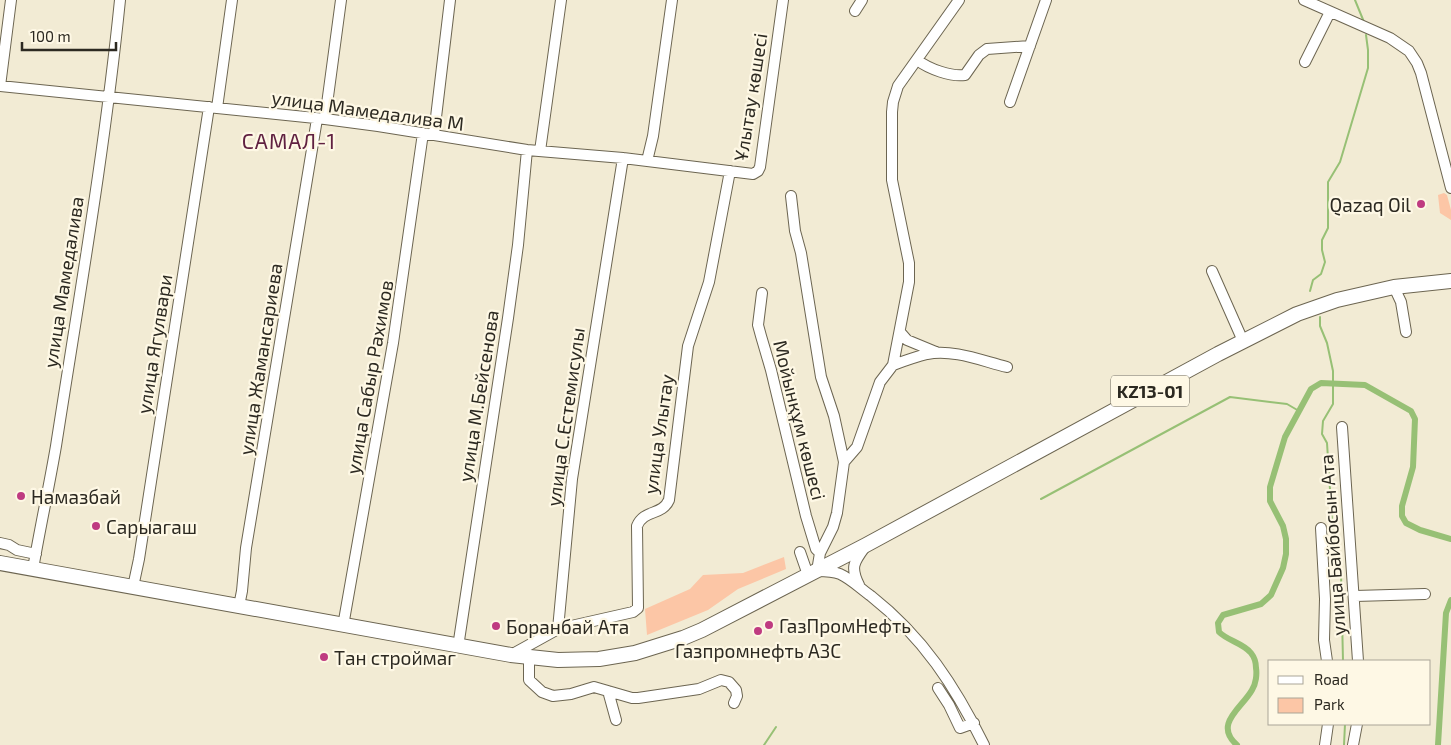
<svg xmlns="http://www.w3.org/2000/svg" width="1451" height="745" viewBox="0 0 1451 745" font-family="'Exo 2',sans-serif">
<rect width="100%" height="100%" fill="#f2ebd4"/>
<path fill="#fcc6a6" d="M1444,193l3,2 4,15v10l-11,-7 -2,-18z
M784,557l2,12 -48,20 -30,21 -61,25 -2,-26 45,-20 13,-14 40,-2z"/>
<g fill="none" stroke-linecap="round" stroke-linejoin="round">
<path stroke="#97c075" stroke-width="2" d="M1355,0l9,22
M1310,291l3,-11 8,-6 4,-12 -3,-12v-10l6,-12v-46l12,-20 28,-94v-18l-2,-15
M1320,317v9l7,17 6,28v33l-10,17 -1,13 5,9 7,109 7,20 2,89
M1041,499l189,-102 57,7 12,7
M764,745l12,-18
M1344,745l1,-21"/>
<path stroke="#97c075" stroke-width="6" d="M1237,745c-24,-21 5,-37 15,-55 4,-6 5,-16 4,-22 0,-6 -1,-10 -5,-15 -8,-10 -23,-12 -32,-21l-1,-9 5,-8 38,-11 10,-9 12,-27 3,-14v-15l-3,-13 -13,-25v-14l15,-50 26,-48 10,-6 44,2 46,26 4,8 -2,48 -11,39v10l4,7 14,7 31,9
M1438,745l8,-132 5,-13"/>
<g stroke="#6c6551" stroke-width="12">
<path id="minor" d="M1304,0l86,38 19,13 8,12 4,10 30,115
M855,11l7,-11
M917,60c12,9 34,17 48,15l14,-20 8,-6 43,-3
M1305,62l25,-50
M0,86l325,33 53,7 149,24 96,8 130,16 5,-3 2,-4 23,-167
M0,86l11,-86
M1010,102l36,-102
M217,108l15,-108
M325,119l16,-119
M434,134l16,-134
M540,151l21,-151
M647,161l6,-25 19,-136
M791,196l4,35 6,22 20,124 13,39 10,46 -7,51 -4,14 -13,26 -3,18c8,0 16,0 23,3 11,5 21,15 31,22 52,41 84,90 113,149
M1212,271l31,70
M1394,287l7,15 5,30
M762,293l-4,32 3,11 10,34 35,146 10,33 4,4
M900,332l7,8 29,12
M893,365c11,-4 22,-8 34,-11 27,-5 55,7 80,13
M1342,427l16,234
M844,462l13,-15 23,-65 13,-17 16,-83v-19l-17,-83v-68l1,-10 5,-16 61,-86
M1321,528l4,71 -1,41 3,21
M0,543l9,2 8,5 19,4
M800,552l8,23
M33,569c7,-41 16,-82 23,-123 23,-148 49,-297 64,-446
M859,585c-9,-18 -5,-23 6,-38
M133,587l6,-28 70,-452
M1355,596l70,-2
M239,606l3,-15 4,-43 71,-429
M343,626l50,-283 30,-210
M558,629l14,-150 51,-321
M458,647l50,-329 10,-73 9,-95
M511,655l47,-26 75,-17 5,-4 -1,-82c7,-17 25,-10 32,-26l19,-154 21,-64 21,-111
M529,658v22l13,12 11,4 18,-2 23,-7 38,11h6l61,-9 22,-9 8,2 7,8 1,6 -3,7
M938,688l11,17 11,23 14,-5
M608,691l8,29
M1325,745l3,-21
M1353,745l4,-21"/>
</g>
<g stroke="#6c6551" stroke-width="16">
<path id="highway" d="M0,563l511,92 47,5 41,-1 36,-6 48,-15 19,-8 164,-85 352,-191 79,-40 40,-14 57,-13 57,-6"/>
</g>
<use href="#minor" stroke="#fff" stroke-width="10"/>
<use href="#highway" stroke="#fff" stroke-width="14"/>
</g>
<g fill="#bf3b81" stroke="#fef8e5" stroke-width="2">
<circle cx="1421" cy="204" r="5"/>
<circle cx="21" cy="496" r="5"/>
<circle cx="96" cy="526" r="5"/>
<circle cx="769" cy="625" r="5"/>
<circle cx="496" cy="626" r="5"/>
<circle cx="758" cy="631" r="5"/>
<circle cx="324" cy="657" r="5"/>
</g>
<g text-anchor="middle" dominant-baseline="central" stroke-width="4.5" stroke-linejoin="round" paint-order="stroke">
<rect fill="#fef8e5" stroke="#6b675c" stroke-width="1" x="1111" y="375.5" width="78" height="31" rx="4"/>
<g font-size="18" font-weight="bold" fill="#2c2921">
<text x="1150" y="391">KZ13-01</text>
</g>
<g font-size="19" fill="#2c2921" stroke="#fef8e5">
<text transform="translate(750 97) rotate(-81)">Ұлытау көшесі</text>
<text transform="translate(368 110) rotate(8)">улица Мамедалива М</text>
<text transform="translate(63 282) rotate(-81)">улица Мамедалива</text>
<text transform="translate(154 344) rotate(-81)">улица Ягулвари</text>
<text transform="translate(260 359) rotate(-81)">улица Жамансариева</text>
<text transform="translate(369 377) rotate(-80)">улица Сабыр Рахимов</text>
<text transform="translate(478 396) rotate(-81)">улица М.Бейсенова</text>
<text transform="translate(565 417) rotate(-82)">улица С.Естемисулы</text>
<text transform="translate(800 420) rotate(76)">Мойынқұм көшесі</text>
<text transform="translate(658 434) rotate(-82)">улица Улытау</text>
<text transform="translate(1332 545) rotate(-94)">улица Байбосын Ата</text>
</g>
<g font-size="19" fill="#2c2921" stroke="#fef8e5" text-anchor="start">
<text x="1411" y="204" text-anchor="end">Qazaq Oil</text>
<text x="31" y="496">Намазбай</text>
<text x="106" y="526">Сарыагаш</text>
<text x="779" y="625">ГазПромНефть</text>
<text x="506" y="626">Боранбай Ата</text>
<text x="758" y="650" text-anchor="middle">Газпромнефть АЗС</text>
<text x="334" y="657">Тан строймаг</text>
</g>
<g font-size="21" letter-spacing="1" fill="#602141" stroke="#fef8e5">
<text x="289" y="140">САМАЛ-1</text>
</g>
</g>
<rect x="1268" y="660" width="162" height="65" fill="#fef8e5" stroke="#aaa597"/>
<rect x="1278" y="676" width="25" height="8" fill="#ffffff" stroke="#aaa597"/>
<text x="1314" y="685" font-size="15" fill="#2c2921">Road</text>
<rect x="1278" y="698" width="25" height="15" fill="#fcc6a6" stroke="#aaa597"/>
<text x="1314" y="710" font-size="15" fill="#2c2921">Park</text>
<path d="M22 42v8h94v-8" fill="none" stroke="#2c2921" stroke-width="2.5"/>
<text x="30" y="42" font-size="15" fill="#2c2921" stroke="#fef8e5" stroke-width="4" paint-order="stroke">100 m</text>
</svg>
